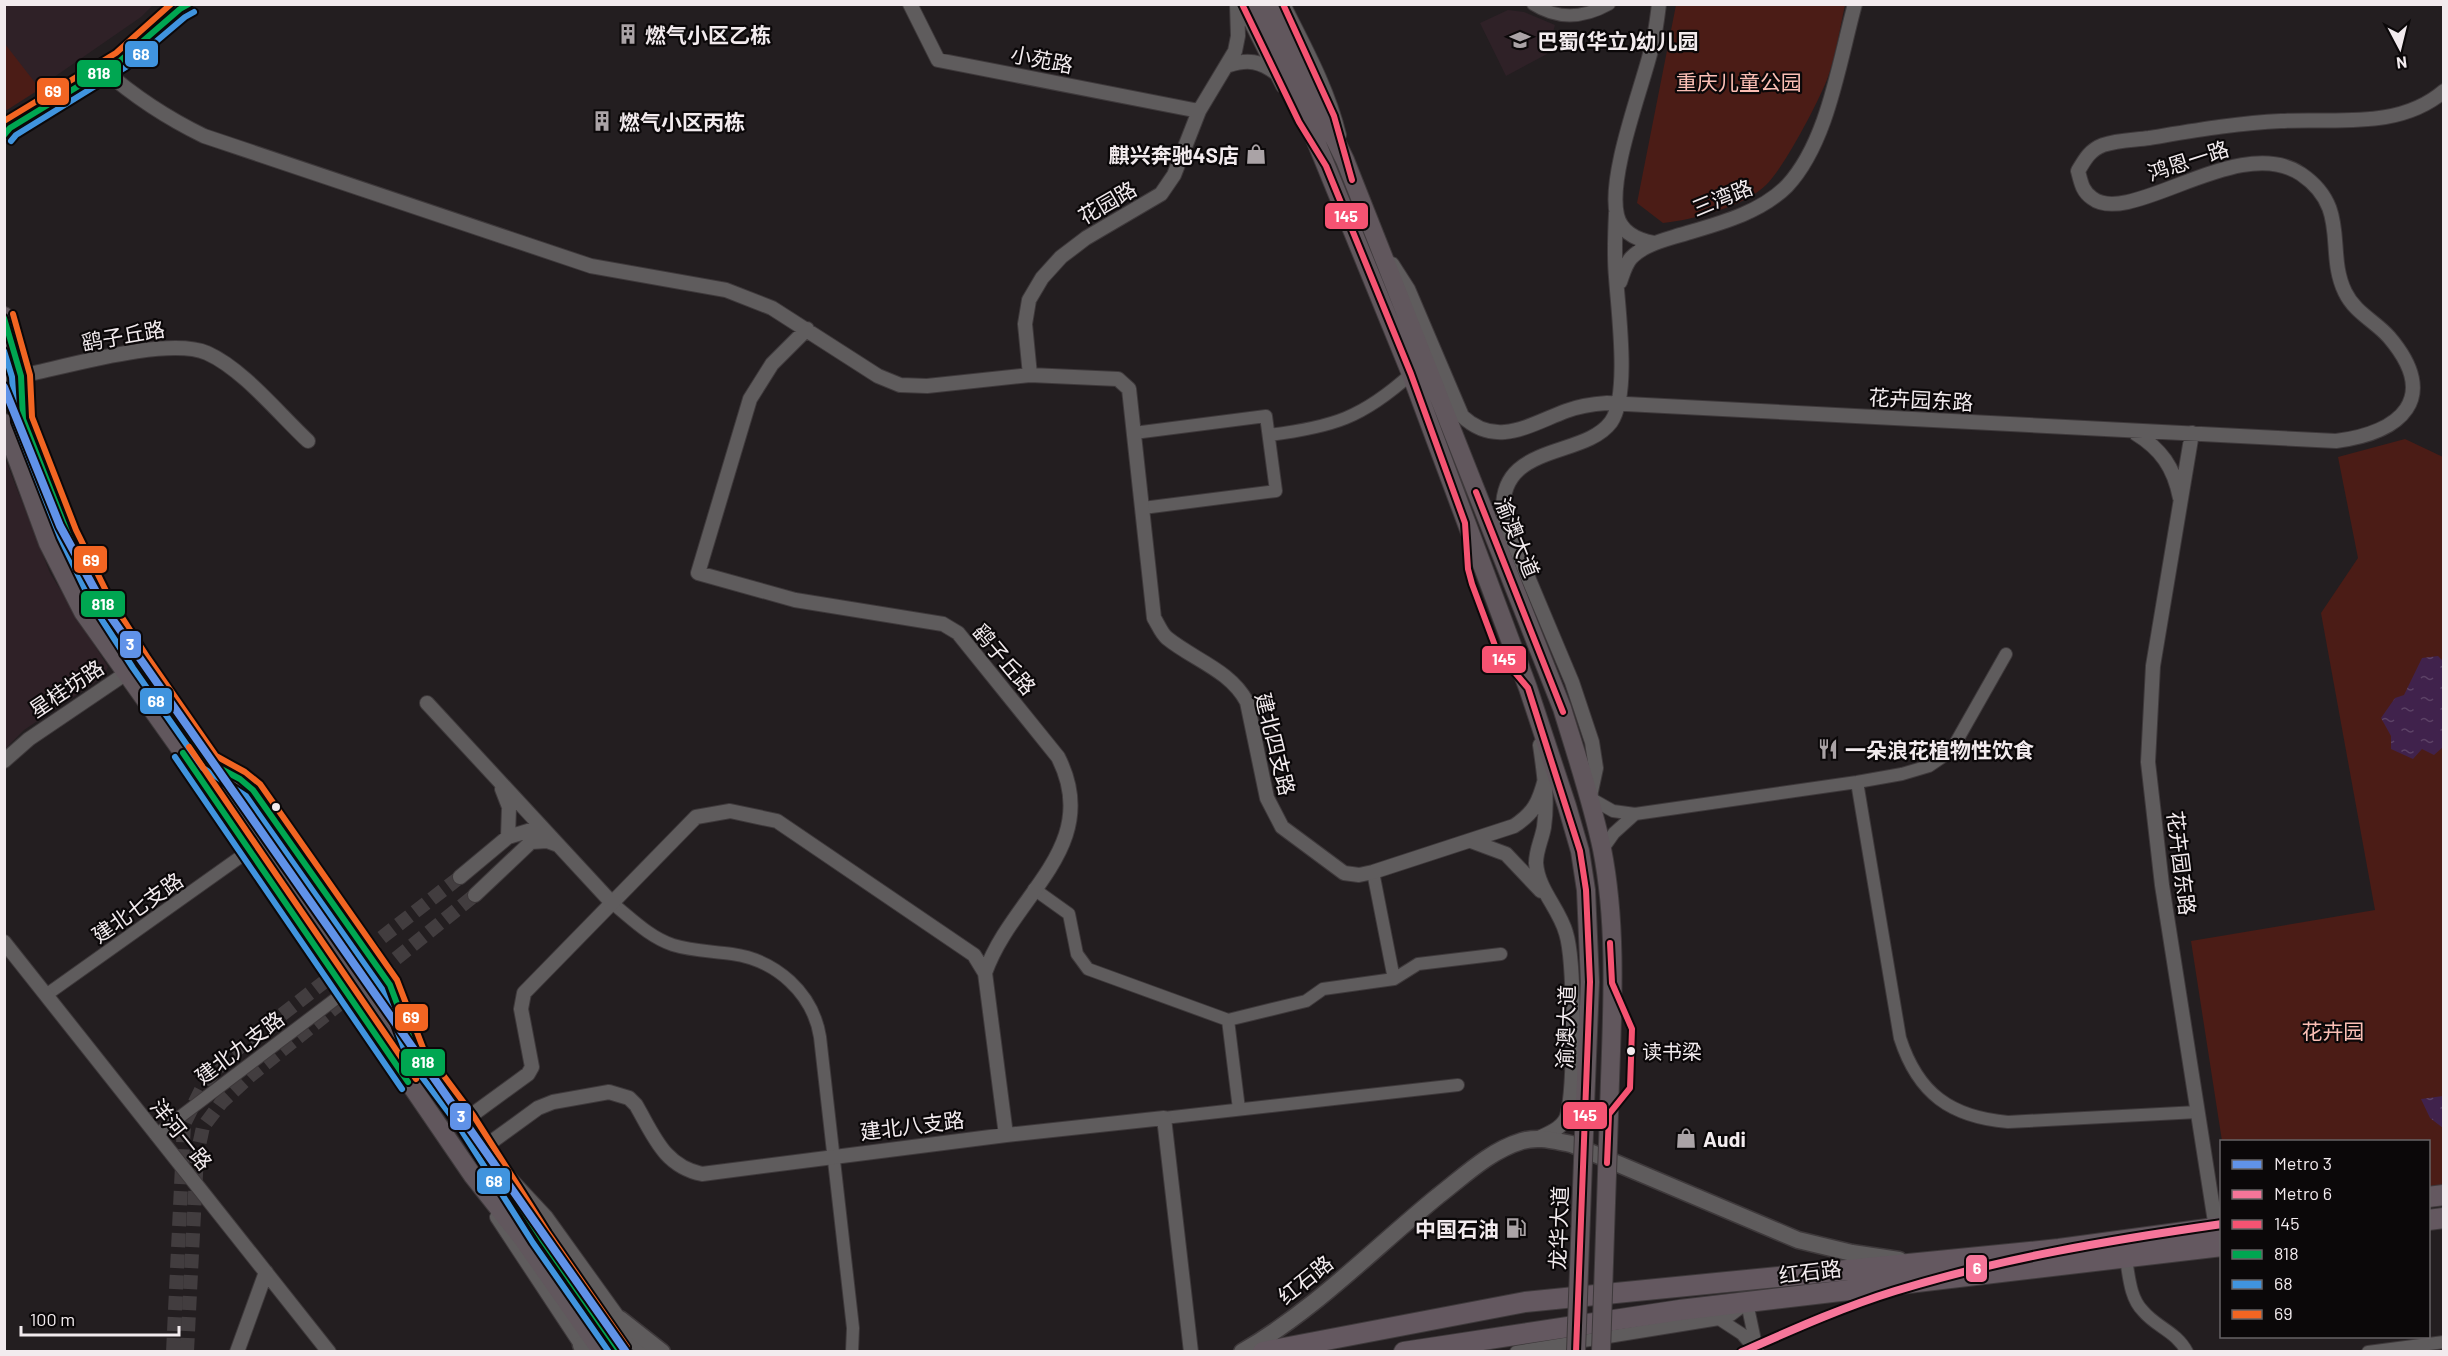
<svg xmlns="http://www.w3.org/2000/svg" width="2448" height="1356" viewBox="0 0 2448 1356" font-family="Barlow,'Noto Sans SC',sans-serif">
<defs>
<pattern id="water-ripples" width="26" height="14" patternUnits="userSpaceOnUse" patternTransform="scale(1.5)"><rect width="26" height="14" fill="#40224c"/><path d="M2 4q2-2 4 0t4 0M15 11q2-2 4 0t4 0" fill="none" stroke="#5c4266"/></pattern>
</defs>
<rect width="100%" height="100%" fill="#231e20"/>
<path fill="#2f2127" d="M5,5h148l-12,12 -136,94z
M1508,10l16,2 31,13 -8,29 -41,22 -26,-53z
M4,456l46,117 58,94 -5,10 -79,53 -19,19z"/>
<path fill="#4b1c16" d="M1676,5h169c-5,23 -9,49 -17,72 -9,24 -44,91 -62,108 -21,21 -73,35 -103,38l-26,-20z
M5,44l35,45 -33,21 -3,-3z
M2405,439l38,18v728l-14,3 -1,-46 -206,-1 -31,-200 184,-31 -54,-297 37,-55 -20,-101z"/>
<path fill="url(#water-ripples)" d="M2438,656l5,5v86l-9,8 -12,-6 -9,10 -22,-10v-13l-10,-18 14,-20 9,-3 18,-37z
M2443,1096h1l-1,32 -13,-10 -9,-19z"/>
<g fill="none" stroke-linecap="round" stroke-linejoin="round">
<path stroke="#423d3f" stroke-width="14" stroke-dasharray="14 7" stroke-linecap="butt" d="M173,1352l11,-228 21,-42 26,-28 229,-177
M187,1352l10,-197 6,-28 18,-24 29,-27 225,-181"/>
<g stroke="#3e393b" stroke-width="14">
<path id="minor" d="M1533,4c25,16 51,14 76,0
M1134,433l132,-17 10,75 -133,17
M1269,435c64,-8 93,-17 142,-61
M1857,782l43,256c18,56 51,79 108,84l190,-10
M1590,798l23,13 22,3 222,-32 45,-8 27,-8 22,-15 55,-97
M1602,850l12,-17 21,-19
M1373,872l21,107
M1034,889l35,25 8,40 11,15 140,51 11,89
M612,903c19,15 37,34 61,42 19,6 39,6 59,9 44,6 81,39 88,83l33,291 -1,24
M46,995l204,-145
M1228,1020l78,-19 17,-12 71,-10 24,-15 83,-10
M1164,1118l294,-33
M156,1135l190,-144
M2126,1259c3,17 4,39 17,52 13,16 34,21 44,41
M1719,1319l12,-4 16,-12 10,47
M1516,1352l203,-33 23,15 15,18
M2368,1352l76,-10"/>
</g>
<g stroke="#3e393b" stroke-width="16">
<path id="tertiary" d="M910,4l28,56 261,51
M1242,4l41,82
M1283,4c21,42 45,85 56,131
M1229,65c19,-6 31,-4 47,8
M104,70c32,28 63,48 100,66l387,130 135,24 46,18 106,68 22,9 27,1 103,-11 88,4 11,10 25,229c4,6 7,15 13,20 27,22 63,32 80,64l20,96 15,29 62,46 15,2 14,-3 141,-46c20,-13 25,-24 31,-47
M1654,243c-16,-3 -33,-10 -37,-28 -9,-38 23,-122 33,-161 5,-16 7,-33 9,-50
M1392,264l16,25 54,127c34,32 67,9 104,-5 13,-5 27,-7 41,-8l729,38c65,-8 105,-43 53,-104 -14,-16 -34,-24 -44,-45 -20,-41 6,-84 -44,-118 -62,-42 -171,54 -209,24 -10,-7 -11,-16 -14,-27 7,-12 12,-21 25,-26 14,-5 31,-5 46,-7 43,-7 88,-15 132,-17 54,-3 118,9 163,-30
M1620,282c3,-8 5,-17 11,-24 12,-13 33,-18 49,-23 37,-11 79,-21 107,-49 41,-44 52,-124 68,-182
M807,329l-35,35 -22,35 -52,174 97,27 148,24 15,9 100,124c46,90 -46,138 -73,216
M1030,375l-5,-51 4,-24 13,-22 19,-21 25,-19 75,-44 13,-19 25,-64 36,-60 3,-15 -1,-32
M21,376c44,-9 147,-40 186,-23 36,16 72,61 101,88
M2135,433c26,16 39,34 45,65
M2192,433l-39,233 -5,96 14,123 54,343
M427,703l185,200
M4,761l25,-22 96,-65
M502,789l7,18 -1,30
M1590,796l6,-28 -4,-26 -20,-60 -68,-162c-11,-79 79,-60 107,-98 19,-27 7,-112 5,-145 -2,-21 -1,-43 0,-64
M1471,841l35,13 35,37
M460,877l48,-40 33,-10
M475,895l56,-53 16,-1 11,4
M4,942l325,410
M465,1120l63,-46 4,-7 -11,-58 3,-16 172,-176 34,-6 47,10 197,134 11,18 21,162
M1539,1138c10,-5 24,-10 28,-22 8,-28 8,-154 -1,-183 -7,-25 -28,-43 -30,-70 0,-13 6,-24 8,-36 4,-27 0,-55 -4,-82
M483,1148l55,-40 15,-6 56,-10 20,6 7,7c18,31 28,61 66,69l304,-39 158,-17 27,234
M505,1173l41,44 97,135
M497,1217l89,135
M237,1352l29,-80"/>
</g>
<g stroke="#3e393b" stroke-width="19">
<path id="secondary" d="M620,1319l42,33
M581,1345l3,7
M1242,1352c74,-43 131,-103 196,-156 26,-20 51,-45 84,-55 17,-5 32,0 49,3l227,96 54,13 47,7"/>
</g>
<g stroke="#3e393b" stroke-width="20">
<path id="primary" d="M1253,4l21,41 32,72 105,257 117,314 39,118 13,45 6,39 4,92 -5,124
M1268,4l77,156 217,548c14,46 30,93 40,141 17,85 9,179 7,265
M4,132l117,-72 60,-56
M4,316l17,60 1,26
M4,369c33,90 65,181 115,262l296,421c72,97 135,201 205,300
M4,423l44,120 35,69 113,159 277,405 50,63 79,113"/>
</g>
<g stroke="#3e393b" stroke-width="22">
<path id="trunk" d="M2428,1197l16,-2
M2428,1220l16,-2
M1263,1352l262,-50 534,-53 163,-22
M1404,1352l276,-42 542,-64"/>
</g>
<use href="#minor" stroke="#5f5c5d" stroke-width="12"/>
<use href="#tertiary" stroke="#5f5c5d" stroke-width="14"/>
<use href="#secondary" stroke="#5f5c5d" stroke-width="16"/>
<use href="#primary" stroke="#61575d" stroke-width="18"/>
<use href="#trunk" stroke="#645860" stroke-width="20"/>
<g stroke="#3e393b" stroke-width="20" stroke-linecap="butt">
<path id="primary-bridge" d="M1576,1352l9,-246
M1601,1352l8,-238"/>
</g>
<use href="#primary-bridge" stroke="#61575d" stroke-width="18"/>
<g stroke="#0b0809" stroke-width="10">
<path id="bus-1" d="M1242,4l57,118 27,44 85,208 54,149 3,46 4,15 25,67 31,37 52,163 6,39 4,92 -14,370
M1283,4l51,112 18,64
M1476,492l87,220
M1607,1163l2,-49 21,-26 2,-59 -20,-46 -2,-40"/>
</g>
<g stroke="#0b0809" stroke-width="10">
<path id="bus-2" d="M4,135l6,-7 111,-68 59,-51 9,-5
M4,318l17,58 2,43 45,115 33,67 39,62 70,100 30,16 13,11 137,195 25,67 50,68 76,118 79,114
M183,753l225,329"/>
</g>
<g stroke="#0b0809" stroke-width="10">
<path id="bus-3" d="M11,141l5,-6 110,-68 59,-50 9,-5
M4,351l8,26 3,45 45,115 33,69 40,62 70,100 43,28 136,193 25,68 51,68 75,118 76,109
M175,757l227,332"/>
</g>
<g stroke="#0b0809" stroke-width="10">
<path id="bus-4" d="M4,121l112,-68 55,-49
M13,314l17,61 2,42 44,113 33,67 39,61 68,98 29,16 15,12 137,196 26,68 50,67 75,118 79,114
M189,747l227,332"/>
</g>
<use href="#bus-1" stroke="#f65372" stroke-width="6"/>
<use href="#bus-2" stroke="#00a651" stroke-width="6"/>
<use href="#bus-3" stroke="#4094de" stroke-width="6"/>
<use href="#bus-4" stroke="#f26522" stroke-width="6"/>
<g stroke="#0b0809" stroke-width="12">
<path id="metro-1" d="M4,387l56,139 46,84 520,742"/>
</g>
<g stroke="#0b0809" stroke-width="12">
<path id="metro-2" d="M1742,1352c50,-22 101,-45 153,-61 107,-33 216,-51 327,-67"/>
</g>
<use href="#metro-1" stroke="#6092e8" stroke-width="8"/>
<use href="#metro-2" stroke="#f67599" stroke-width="8"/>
</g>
<defs>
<g id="building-bare" transform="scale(1.62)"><path d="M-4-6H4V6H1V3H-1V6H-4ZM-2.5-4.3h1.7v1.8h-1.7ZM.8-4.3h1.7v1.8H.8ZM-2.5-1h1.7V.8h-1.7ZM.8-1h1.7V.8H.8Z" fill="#aaa3a6" stroke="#0b0809" stroke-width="2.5" paint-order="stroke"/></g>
<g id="school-bare" transform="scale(1.62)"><path d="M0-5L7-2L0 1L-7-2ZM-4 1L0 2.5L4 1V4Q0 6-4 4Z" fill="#aaa3a6" stroke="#0b0809" stroke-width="2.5" paint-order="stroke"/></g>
<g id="shop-bare" transform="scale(1.62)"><path d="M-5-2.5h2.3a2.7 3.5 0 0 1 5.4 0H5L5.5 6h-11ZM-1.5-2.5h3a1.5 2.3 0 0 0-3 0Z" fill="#aaa3a6" stroke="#0b0809" stroke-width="2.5" paint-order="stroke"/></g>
<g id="restaurant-bare" transform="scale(1.62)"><path d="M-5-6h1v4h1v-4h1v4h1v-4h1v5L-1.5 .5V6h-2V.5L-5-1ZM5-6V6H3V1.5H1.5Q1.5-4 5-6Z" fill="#aaa3a6" stroke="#0b0809" stroke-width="2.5" paint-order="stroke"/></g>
<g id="fuel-bare" transform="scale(1.62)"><path d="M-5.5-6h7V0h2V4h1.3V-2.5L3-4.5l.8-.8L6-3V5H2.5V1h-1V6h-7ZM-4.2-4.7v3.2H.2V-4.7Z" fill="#aaa3a6" stroke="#0b0809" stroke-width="2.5" paint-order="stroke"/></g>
</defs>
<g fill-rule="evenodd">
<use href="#building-bare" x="628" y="34"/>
<use href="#school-bare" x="1520" y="40"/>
<use href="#building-bare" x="602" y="121"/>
<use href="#shop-bare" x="1256" y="154"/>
<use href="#restaurant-bare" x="1828" y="749"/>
<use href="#shop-bare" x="1686" y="1138"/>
<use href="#fuel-bare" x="1516" y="1228"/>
</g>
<g fill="#f2ebee" stroke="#0b0809" stroke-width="2">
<circle cx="276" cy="807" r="5"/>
<circle cx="1631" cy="1051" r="5"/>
</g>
<g text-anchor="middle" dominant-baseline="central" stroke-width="4.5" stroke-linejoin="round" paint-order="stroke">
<g font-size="20" fill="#f2ebee" stroke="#0b0809" text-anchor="start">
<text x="1642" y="1051">读书梁</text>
</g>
<g font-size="21" font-weight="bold" fill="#f2ebee" stroke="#0b0809" text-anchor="start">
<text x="645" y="34">燃气小区乙栋</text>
<text x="1537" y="40">巴蜀(华立)幼儿园</text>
<text x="619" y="121">燃气小区丙栋</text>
<text x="1239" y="154" text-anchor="end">麒兴奔驰4S店</text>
<text x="1845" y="749">一朵浪花植物性饮食</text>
<text x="1703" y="1138">Audi</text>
<text x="1499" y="1228" text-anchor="end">中国石油</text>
</g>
<g font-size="21" fill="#f2ebee" stroke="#0b0809">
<text transform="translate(1042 59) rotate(11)">小苑路</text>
<text transform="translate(2188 160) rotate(-18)">鸿恩一路</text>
<text transform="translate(1722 197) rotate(-22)">三湾路</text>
<text transform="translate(1107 202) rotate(-30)">花园路</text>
<text transform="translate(123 335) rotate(-10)">鹞子丘路</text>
<text transform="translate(1921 399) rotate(3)">花卉园东路</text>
<text transform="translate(1518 537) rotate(68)">渝澳大道</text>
<text transform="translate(1005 659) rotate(50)">鹞子丘路</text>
<text transform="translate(66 688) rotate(-34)">星桂坊路</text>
<text transform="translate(1276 744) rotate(76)">建北四支路</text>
<text transform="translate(2182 863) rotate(83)">花卉园东路</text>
<text transform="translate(137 907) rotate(-35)">建北七支路</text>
<text transform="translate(1565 1027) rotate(-88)">渝澳大道</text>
<text transform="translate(239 1047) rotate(-37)">建北九支路</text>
<text transform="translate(912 1125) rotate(-7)">建北八支路</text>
<text transform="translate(182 1134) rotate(51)">洋河一路</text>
<text transform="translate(1558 1228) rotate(-88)">龙华大道</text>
<text transform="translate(1810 1271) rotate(-7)">红石路</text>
<text transform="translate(1305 1279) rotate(-39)">红石路</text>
</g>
<g font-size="21" fill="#fbbfb5" stroke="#0b0809">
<text x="1739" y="81">重庆儿童公园</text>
<text x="2333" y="1030">花卉园</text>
</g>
</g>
<g stroke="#0b0809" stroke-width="2">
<rect x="124" y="40" width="35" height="28" rx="6" fill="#4094de"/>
<rect x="76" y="59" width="46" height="29" rx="6" fill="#00a651"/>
<rect x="36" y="77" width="34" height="29" rx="6" fill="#f26522"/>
<rect x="1324" y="202" width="45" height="28" rx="6" fill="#f65372"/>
<rect x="73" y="545" width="35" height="29" rx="6" fill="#f26522"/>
<rect x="80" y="590" width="46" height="28" rx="6" fill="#00a651"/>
<rect x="119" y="630" width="23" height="29" rx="6" fill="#6092e8"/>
<rect x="1481" y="645" width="46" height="29" rx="6" fill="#f65372"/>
<rect x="139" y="687" width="34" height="28" rx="6" fill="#4094de"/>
<rect x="394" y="1003" width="35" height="29" rx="6" fill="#f26522"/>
<rect x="400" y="1048" width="46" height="29" rx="6" fill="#00a651"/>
<rect x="1562" y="1101" width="46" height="29" rx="6" fill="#f65372"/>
<rect x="449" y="1102" width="23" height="29" rx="6" fill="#6092e8"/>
<rect x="476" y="1167" width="35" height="28" rx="6" fill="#4094de"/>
<rect x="1965" y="1254" width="23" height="29" rx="6" fill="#f67599"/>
</g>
<g font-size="16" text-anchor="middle" font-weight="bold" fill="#fff">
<text x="141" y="60">68</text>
<text x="99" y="79">818</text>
<text x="53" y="97">69</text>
<text x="1346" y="222">145</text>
<text x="91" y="566">69</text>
<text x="103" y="610">818</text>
<text x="130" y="650">3</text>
<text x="1504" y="665">145</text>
<text x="156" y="707">68</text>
<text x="411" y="1023">69</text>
<text x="423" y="1068">818</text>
<text x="1585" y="1121">145</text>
<text x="461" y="1122">3</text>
<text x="494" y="1187">68</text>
<text x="1977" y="1274">6</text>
</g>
<rect width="2448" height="1356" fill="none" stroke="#f2ebee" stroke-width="12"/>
<rect x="2220" y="1140" width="210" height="198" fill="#0b0809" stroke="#676365" stroke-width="1.5"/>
<rect x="2232" y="1160" width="30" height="9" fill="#6092e8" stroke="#676365" stroke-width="1.5"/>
<text x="2274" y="1170" font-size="18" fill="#f2ebee">Metro 3</text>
<rect x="2232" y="1190" width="30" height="9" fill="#f67599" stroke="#676365" stroke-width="1.5"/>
<text x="2274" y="1200" font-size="18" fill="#f2ebee">Metro 6</text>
<rect x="2232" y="1220" width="30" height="9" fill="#f65372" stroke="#676365" stroke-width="1.5"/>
<text x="2274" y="1230" font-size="18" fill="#f2ebee">145</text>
<rect x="2232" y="1250" width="30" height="9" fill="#00a651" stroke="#676365" stroke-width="1.5"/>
<text x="2274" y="1260" font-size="18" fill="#f2ebee">818</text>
<rect x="2232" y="1280" width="30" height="9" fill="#4094de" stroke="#676365" stroke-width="1.5"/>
<text x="2274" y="1290" font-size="18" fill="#f2ebee">68</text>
<rect x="2232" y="1310" width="30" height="9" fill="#f26522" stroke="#676365" stroke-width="1.5"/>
<text x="2274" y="1320" font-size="18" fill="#f2ebee">69</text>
<g transform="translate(2400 48) rotate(173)" stroke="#0b0809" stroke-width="4.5" paint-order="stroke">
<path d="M0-4.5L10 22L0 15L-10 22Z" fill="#f2ebee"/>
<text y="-9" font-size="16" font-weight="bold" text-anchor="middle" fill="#f2ebee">N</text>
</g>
<path d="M21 1326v9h158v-9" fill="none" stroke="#f2ebee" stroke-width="3"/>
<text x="30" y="1326" font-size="18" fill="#f2ebee" stroke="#0b0809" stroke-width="4.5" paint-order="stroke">100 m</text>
</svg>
